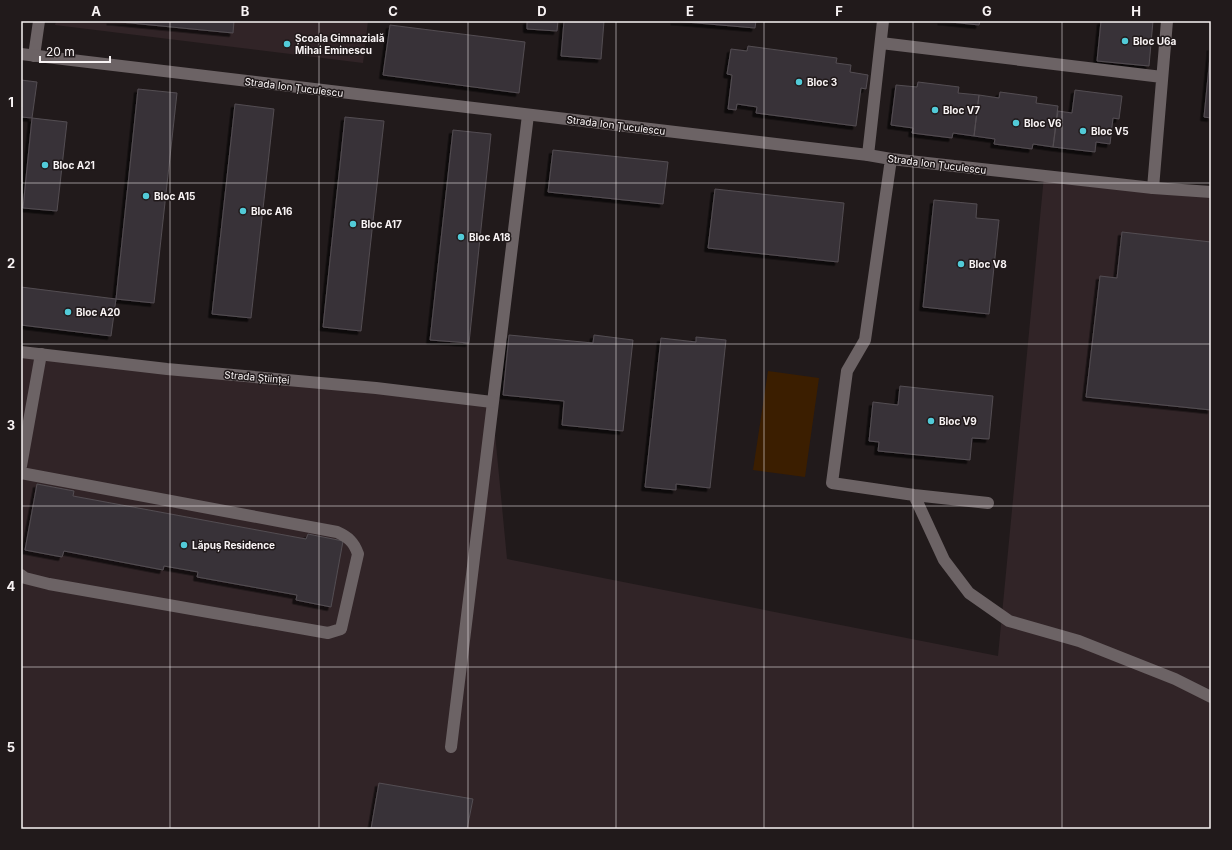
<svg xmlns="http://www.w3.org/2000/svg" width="1232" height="850" viewBox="0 0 1232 850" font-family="Inter,sans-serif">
<defs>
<filter id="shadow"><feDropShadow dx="-3.5" dy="3.5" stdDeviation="0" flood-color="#0009"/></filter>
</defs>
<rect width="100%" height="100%" fill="#211a1b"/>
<path fill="#312427" d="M56,21h312l-5,42 -308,-38z
M1044,176l167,13v640h-1190v-477l471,50 15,157 491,97z"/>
<path fill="#3b1e00" d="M768,371l51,7 -14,99 -52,-7z"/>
<path fill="#393339" stroke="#534d52" filter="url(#shadow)" d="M110,21h124l-1,12z
M527,21h31l-1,10 -30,-2z
M564,21h40l-3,38 -40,-3z
M674,21h82l-1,7z
M941,21h39l-1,4z
M1101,21h52l-4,45 -52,-5z
M390,25l135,17 -6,51 -136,-18z
M748,46l89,12 -1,5 15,2 -1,7 18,3 -2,14 -5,-1 -5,38 -100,-13 1,-6 -20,-3 -1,6 -8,-1 4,-34 -5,-1 4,-25 16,2z
M1211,47v71l-7,-1z
M21,80l16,2 -5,36 -11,-1z
M918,82l41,5 -1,6 21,2 -5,41 -21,-3 -1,5 -40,-5 1,-5 -22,-3 5,-40 21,2z
M138,89l39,4 -23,210 -38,-4z
M1075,90l47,6 -3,23 -6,-1 -3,26 -14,-2 -1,10 -42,-5 5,-36 14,2z
M1000,92l37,5 -1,6 22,3 -5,41 -20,-3 -1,5 -38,-5 1,-5 -21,-3 5,-41 20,3z
M235,104l39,5 -23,209 -39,-4z
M345,117l39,4 -23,210 -38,-4z
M32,118l35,4 -10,89 -34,-3z
M453,130l38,4 -22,209 -39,-3z
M553,150l115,12 -5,42 -115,-12z
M715,189l129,14 -6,59 -130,-14z
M934,200l43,4 -1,14 23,2 -10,94 -66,-7z
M1122,232l89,10v168l-125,-13 14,-121 17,2z
M21,287l95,12 -5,37 -90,-11z
M509,335l84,8 1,-8 39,5 -10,91 -61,-6 2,-24 -61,-6z
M696,337l30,3 -16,148 -34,-4v6l-31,-3 16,-149 35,4z
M900,386l93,10 -4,43 -17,-1 -2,22 -92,-9 1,-9 -10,-1 4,-39 25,3z
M37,484l37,7 -1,5 233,43 2,-5 35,7 -12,66 -35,-7 1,-5 -100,-18 1,-5 -34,-6 -1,4 -99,-19 -2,6 -37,-7z
M379,783l94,16 -6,30h-96z"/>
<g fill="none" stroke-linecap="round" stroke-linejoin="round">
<path stroke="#6c6365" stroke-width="12" d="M881,43l281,34
M34,56l5,-35
M868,155l15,-134
M1153,188l14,-167
M21,466l20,-112
M21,473l316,59c11,5 17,10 21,22l-17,75 -13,4 -279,-49 -24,-6 -4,-3
M451,747l77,-632"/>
<path stroke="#6c6365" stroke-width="12" d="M21,54l847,101 23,4 262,29 58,4
M891,159l-26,181 -18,31 -15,112 82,12 74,8
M21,352l146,17 209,19 116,14
M914,495l30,65 25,33 40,28 70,20 96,38 36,18"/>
</g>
<path fill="none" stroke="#f8f3f4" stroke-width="1" stroke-opacity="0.55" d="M170,21v808M319,21v808M468,21v808M616,21v808M764,21v808M913,21v808M1062,21v808M21,183h1190M21,344h1190M21,506h1190M21,667h1190"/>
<g fill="#52cbd8" stroke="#211a1b" stroke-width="1.5">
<circle cx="1125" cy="41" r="4"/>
<circle cx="287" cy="44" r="4"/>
<circle cx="799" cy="82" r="4"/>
<circle cx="935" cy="110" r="4"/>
<circle cx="1016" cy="123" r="4"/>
<circle cx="1083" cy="131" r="4"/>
<circle cx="45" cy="165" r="4"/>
<circle cx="146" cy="196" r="4"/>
<circle cx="243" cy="211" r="4"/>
<circle cx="353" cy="224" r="4"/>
<circle cx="461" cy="237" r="4"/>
<circle cx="961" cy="264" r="4"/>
<circle cx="68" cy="312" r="4"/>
<circle cx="931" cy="421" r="4"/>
<circle cx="184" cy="545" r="4"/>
</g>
<g text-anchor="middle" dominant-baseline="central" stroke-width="3" stroke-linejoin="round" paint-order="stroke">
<g font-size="10" font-weight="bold" fill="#f8f3f4" stroke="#211a1b" text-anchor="start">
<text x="295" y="38">Școala Gimnazială<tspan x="295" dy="12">Mihai Eminescu</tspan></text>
<text x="1133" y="41">Bloc U6a</text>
<text x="807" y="82">Bloc 3</text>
<text x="943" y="110">Bloc V7</text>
<text x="1024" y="123">Bloc V6</text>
<text x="1091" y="131">Bloc V5</text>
<text x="53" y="165">Bloc A21</text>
<text x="154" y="196">Bloc A15</text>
<text x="251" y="211">Bloc A16</text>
<text x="361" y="224">Bloc A17</text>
<text x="469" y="237">Bloc A18</text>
<text x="969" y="264">Bloc V8</text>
<text x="76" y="312">Bloc A20</text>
<text x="939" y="421">Bloc V9</text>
<text x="192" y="545">Lăpuș Residence</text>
</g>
<g font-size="10" fill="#f8f3f4" stroke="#211a1b">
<text transform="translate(294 87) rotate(7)">Strada Ion Țuculescu</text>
<text transform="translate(616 125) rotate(7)">Strada Ion Țuculescu</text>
<text transform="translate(937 164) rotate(7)">Strada Ion Țuculescu</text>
<text transform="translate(257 377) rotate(5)">Strada Științei</text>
</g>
</g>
<rect width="1232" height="850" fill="none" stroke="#211a1b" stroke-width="44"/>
<path d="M40 56v6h70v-6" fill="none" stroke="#f8f3f4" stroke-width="2"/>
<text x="46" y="56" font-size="12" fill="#f8f3f4" stroke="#211a1b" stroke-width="3" paint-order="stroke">20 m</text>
<rect x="22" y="22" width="1188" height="806" fill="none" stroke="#f8f3f4" stroke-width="1.5"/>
<g font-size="13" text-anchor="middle" font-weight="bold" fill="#f8f3f4">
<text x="96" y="16">A</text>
<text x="245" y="16">B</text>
<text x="393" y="16">C</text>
<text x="542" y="16">D</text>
<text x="690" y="16">E</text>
<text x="839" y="16">F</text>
<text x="987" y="16">G</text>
<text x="1136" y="16">H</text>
<text x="11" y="107">1</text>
<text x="11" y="268">2</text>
<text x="11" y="430">3</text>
<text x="11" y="591">4</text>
<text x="11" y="752">5</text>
</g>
</svg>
